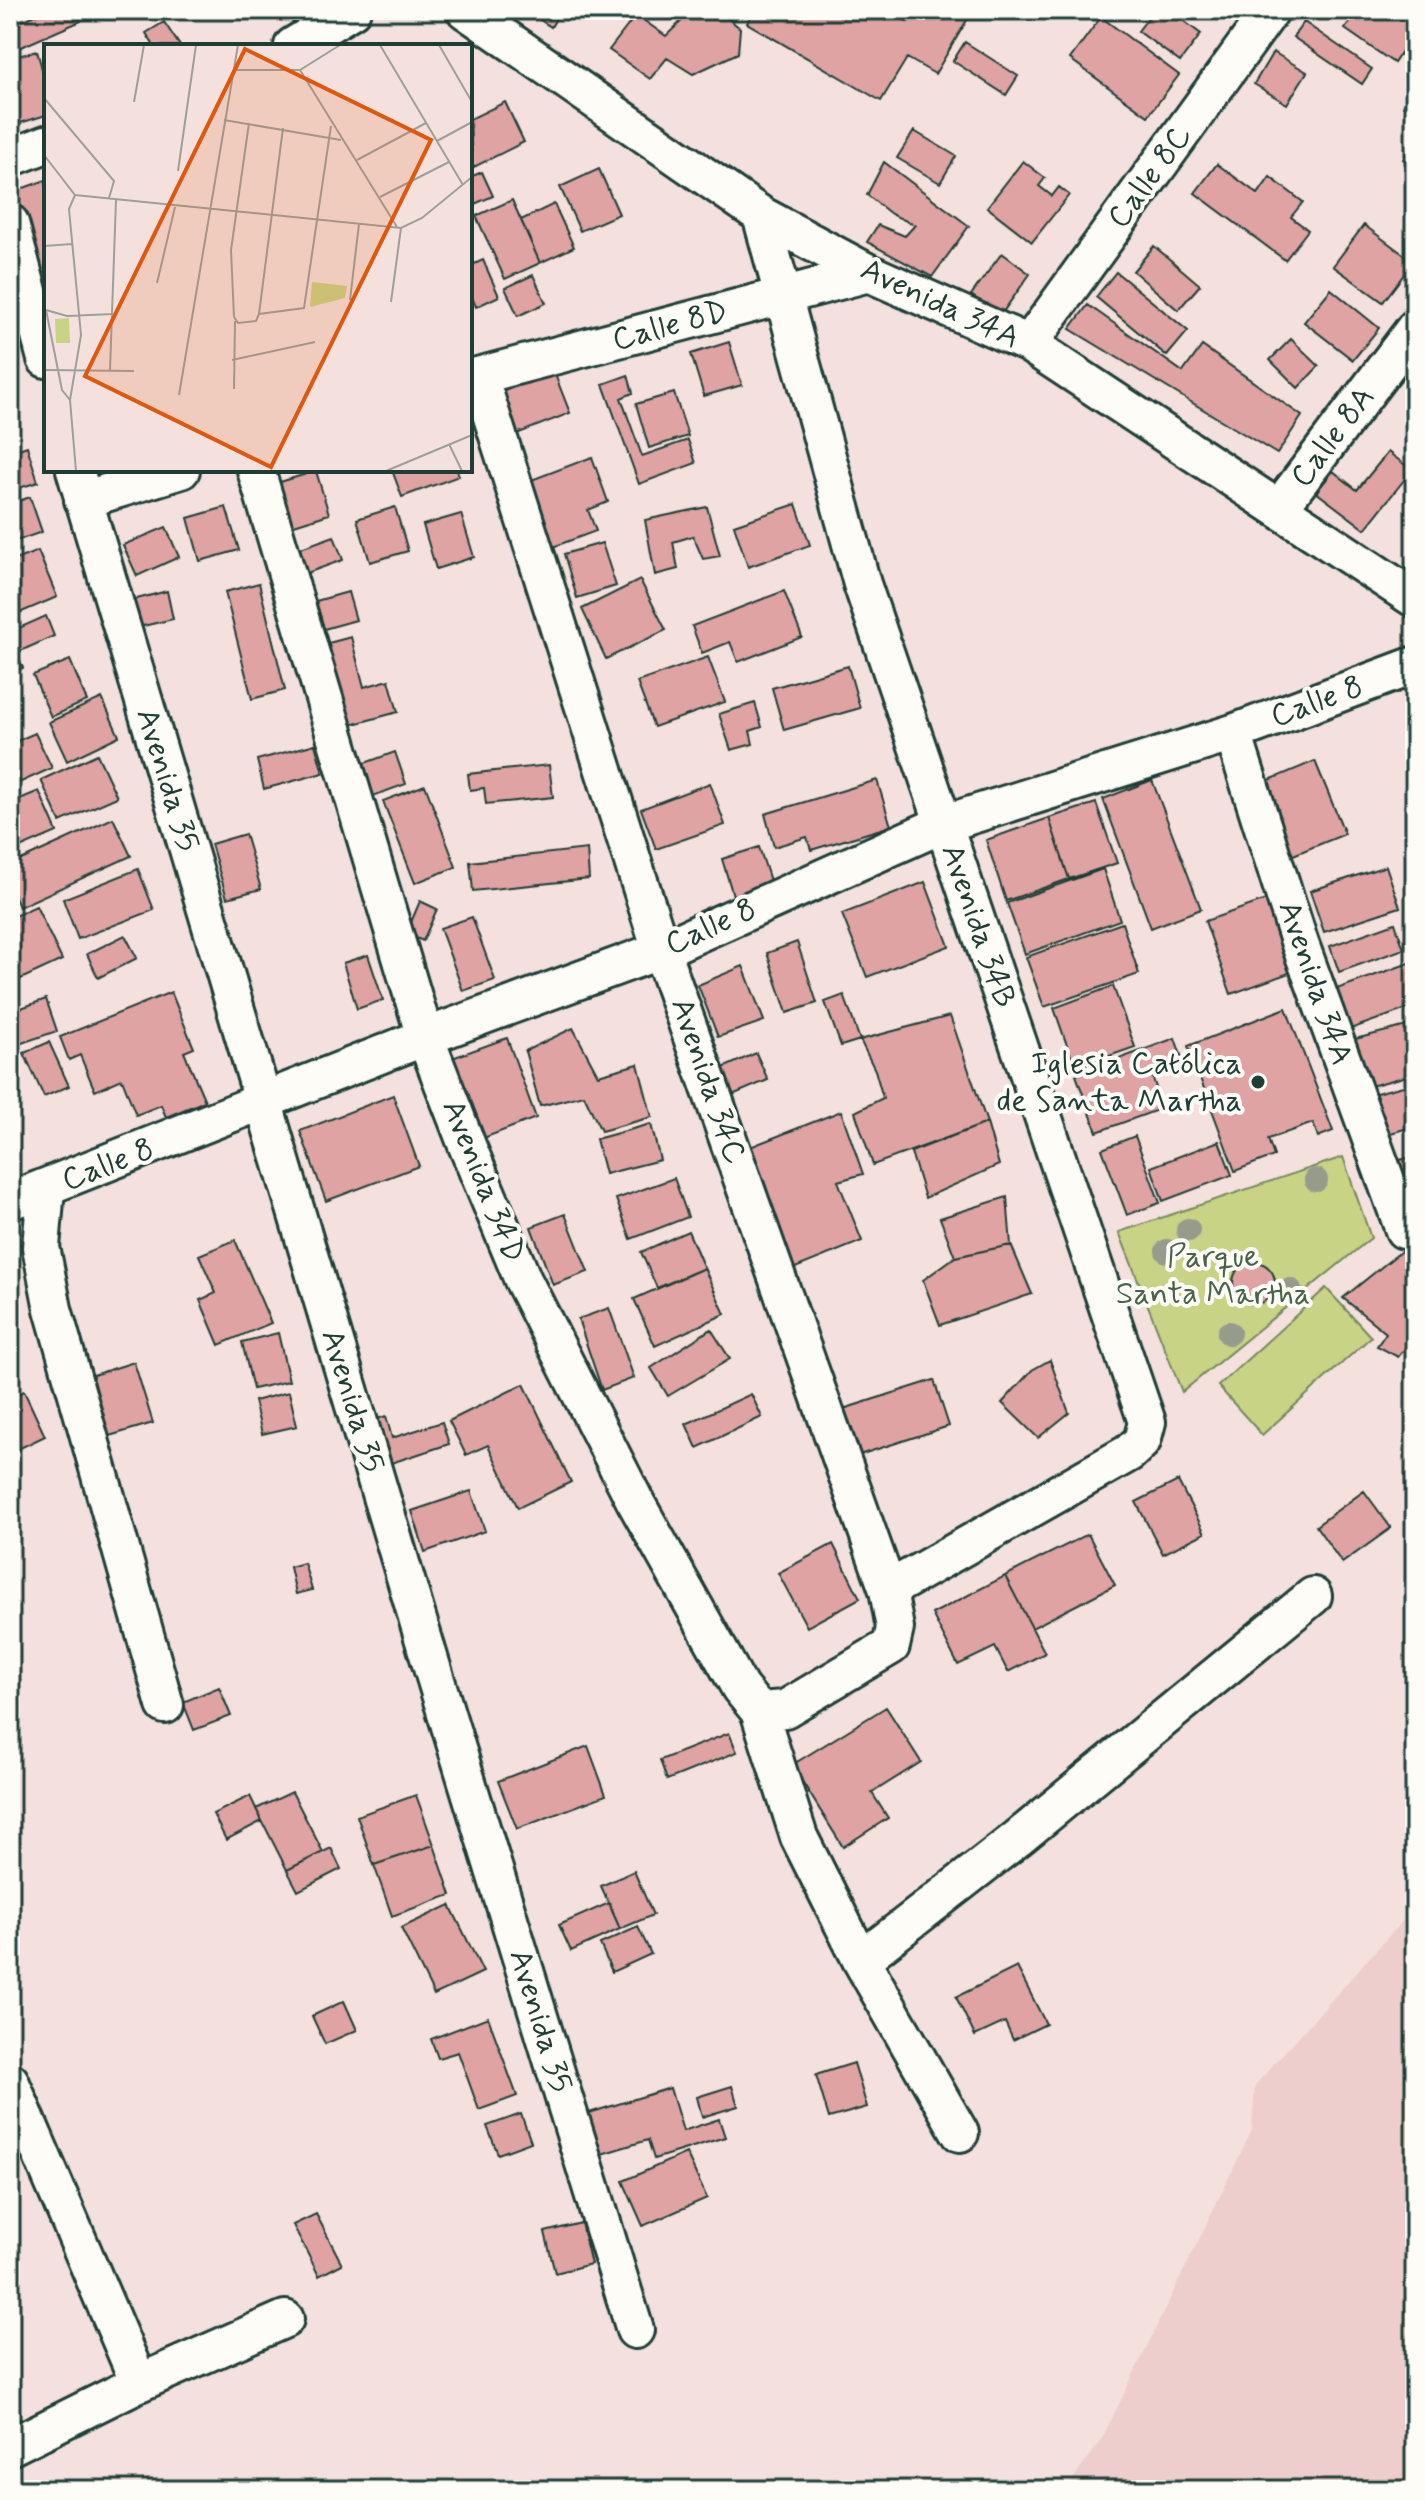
<svg xmlns="http://www.w3.org/2000/svg" width="1425" height="2500" viewBox="0 0 1425 2500" font-family="Mynerve,sans-serif">
<rect width="100%" height="100%" fill="#f4e1de"/>
<filter id="ink" filterUnits="userSpaceOnUse"><feTurbulence type="fractalNoise" baseFrequency=".0125" numOctaves="2"/><feDisplacementMap in="SourceGraphic" scale="16" xChannelSelector="R" yChannelSelector="G"/><feConvolveMatrix kernelMatrix="1 2 1 2 8 2 1 2 1" color-interpolation-filters="sRGB"/></filter>
<g filter="url(#ink)">
<path fill="#edcecc" d="M1415,1907v583h-350l36,-49 151,-311 3,-45z"/>
<path fill="#c8d386" stroke="#74885d" stroke-width="2" d="M1343,1157l28,81 -189,154 -63,-160z
M1326,1288l45,49 -109,98 -44,-49z"/>
<path fill="#dea3a2" stroke="#1f3d34" stroke-width="2" d="M39,10h37l5,11 -71,31v-26l30,-13z
M525,10h36l-10,17z
M693,10h24l23,18 -2,25 -45,21 -26,-16 -17,21 -41,-29 27,-35 30,21z
M754,10h133l21,12 7,-12h58l-38,64 -28,-16 -26,43 -134,-78z
M1154,10h15l32,24 -21,28 -42,-31z
M1358,10h46l11,8v14l-21,31 -49,-34z
M1101,17l78,58 -31,41 -78,-57z
M164,22l16,24h-26l-8,-13z
M1304,22l68,47 -10,15 -69,-47z
M965,42l53,34 -12,19 -53,-34z
M37,51l9,32v32l-35,11 -1,-68z
M1273,52l34,20 -20,32 -33,-20z
M1415,86v28l-12,-8z
M505,102l19,40 -52,26 -2,-49z
M914,131l42,25 -16,27 -43,-25z
M1415,140v27l-12,-8z
M1023,161l22,17 -6,8 13,10 7,-9 10,8 -37,47 -45,-35z
M884,162l85,64 -37,51 -65,-35 11,-17 27,11 10,-11 -24,-11 -24,-19z
M1217,164l41,30 12,-17 33,25 -12,15 17,13 -23,30 -90,-67z
M599,169l20,45 -39,17 -20,-44z
M482,172l11,24 -23,10v-29z
M46,180v92l-5,2 -29,-82z
M512,200l28,63 -35,16 -29,-63z
M554,204l20,43 -34,16 -19,-43z
M1364,225l51,38v18l-10,-8 -22,29 -50,-36z
M1154,246l46,39 -22,25 -45,-39z
M1002,253l28,21 -30,42 -29,-21z
M483,260l16,36 -23,11 -6,-15v-26z
M1116,272l72,59 -21,25 -71,-59z
M533,275l13,28 -28,13 -13,-28z
M1331,289l48,39 -26,32 -49,-38z
M1088,305l95,67 19,-26 100,70 -25,38 -207,-125z
M1291,339l28,27 -21,22 -28,-28z
M729,342l13,43 -38,11 -13,-42z
M554,372l16,41 -66,26 -16,-42z
M628,375l5,18 -12,5 21,58 46,-16 8,23 -57,21 -36,-100z
M674,393l14,43 -39,12 -13,-44z
M27,446l11,36 -28,9v-39z
M1388,452l24,18 -47,59 -49,-37 17,-21 24,19z
M592,457l16,45 -20,8 8,21 -46,17 -24,-66z
M392,470h65l2,6 -57,21z
M316,471l13,43 -38,12 -14,-43z
M30,497l12,35 -32,11v-39z
M796,504l14,41 -62,22 -14,-42z
M226,507l13,43 -39,11 -12,-43z
M395,507l13,44 -38,11 -13,-43z
M707,507l13,49 -17,3 -10,-23 -20,6 5,27 -23,6 -10,-55z
M461,514l13,43 -38,12 -13,-44z
M166,527l13,30 -42,19 -14,-31z
M334,536l9,24 -36,13 -9,-24z
M602,543l14,43 -39,12 -13,-44z
M38,551l19,46 -47,20v-55z
M640,580l26,50 -60,29 -24,-50z
M259,583l26,107 -33,9 -27,-107z
M167,591l6,28 -34,8 -6,-27z
M784,591l18,46 -64,25 -8,-20 -28,11 -10,-27z
M348,592l8,28 -32,9 -8,-28z
M46,616l8,20 -38,17 -6,-21z
M351,637l13,50 25,-7 9,32 -55,15 -22,-82z
M10,638l13,30 -13,5z
M708,657l17,45 -71,25 -17,-45z
M70,660l17,41 -36,16 -18,-42z
M848,666l12,42 -76,22 -12,-42z
M102,698l17,38 -52,25 -18,-39z
M755,703l7,24 -12,4 3,13 -22,6 -12,-36z
M35,733l17,35 -42,19v-43z
M315,744l8,29 -59,16 -7,-29z
M395,752l11,32 -33,12 -11,-32z
M97,754l20,43 -57,25 -19,-42z
M1315,761l30,73 -59,24 -31,-72z
M549,765l4,32 -67,7 -2,-16 -14,2 -2,-16z
M877,780l14,46 -80,24 -4,-13 -33,10 -9,-33z
M1152,780l49,129 -50,19 -48,-129z
M710,783l15,42 -69,24 -15,-40z
M425,785l31,82 -41,16 -32,-82z
M39,791l18,41 -37,16 -10,-24v-21z
M1096,803l21,60 -48,16 -20,-61z
M113,818l18,38 -112,51 -9,-21v-21z
M1049,818l20,61 -63,22 -20,-61z
M245,834l16,55 -34,9 -16,-54z
M759,847l14,43 -38,12 -13,-43z
M587,849l2,30 -116,12 -3,-29z
M1386,866l14,41 -76,25 -14,-41z
M138,869l16,41 -76,29 -15,-40z
M1103,869l17,51 -95,34 -18,-51z
M925,882l24,64 -82,31 -25,-63z
M1266,900l26,72 -61,22 -26,-73z
M420,901l17,8 -14,32 -17,-7z
M36,906l26,54 -52,24v-66z
M472,917l23,63 -32,11 -23,-63z
M1122,923l17,51 -95,33 -18,-50z
M1395,923l9,26 -65,23 -9,-26z
M125,935l12,23 -39,20 -11,-24z
M797,942l20,61 -30,10 -20,-60z
M368,955l15,45 -26,9 -14,-46z
M1415,961v45l-70,25 -14,-40z
M743,966l21,55 -46,16 -20,-52z
M1113,986l22,61 -60,21 -21,-60z
M171,992l23,56 -10,4 21,49 -39,16 -5,-12 -25,10 -14,-36 -27,12 -15,-36 -11,5 -9,-23z
M844,995l16,45 -19,6 -16,-44z
M46,999l11,32 -41,14 -6,-17v-16z
M1286,1008l47,123 -15,6 -5,-14 -45,16 6,17 -39,15 -47,-125z
M950,1016l37,107 -114,42 -18,-53 28,-14 -8,-28 -15,-30z
M1415,1024v50l-52,14 -12,-48z
M573,1028l25,47 40,-11 14,53 -51,14 -17,-36 -44,11 -15,-55z
M507,1038l29,80 -55,21 -29,-81z
M1175,1038l8,23 -32,12 12,35 -66,24 -21,-57z
M49,1042l20,44 -25,11 -20,-44z
M756,1053l12,27 -45,19 -11,-26z
M1415,1083v43l-31,9 -12,-41z
M393,1095l26,71 -93,35 -26,-70z
M841,1111l22,63 -25,7 24,60 -79,32 -38,-124z
M987,1123l12,42 -74,33 -14,-46z
M651,1124l9,36 -55,14 -9,-35z
M1135,1136l25,67 -33,12 -25,-66z
M1219,1141l13,34 -69,26 -12,-34z
M1415,1156v41l-4,1 -11,-38z
M674,1178l14,39 -57,22 -15,-40z
M1007,1197l4,48 -56,12 -15,-39z
M565,1214l23,58 -35,13 -22,-58z
M688,1231l16,37 -47,20 -16,-36z
M235,1240l36,83 -52,22 -19,-45 16,-7 -17,-38z
M1415,1240v97l-17,20 -21,-11 9,-13 -43,-35z
M1011,1245l21,49 -92,31 -17,-45 32,-23z
M1233 1283a21 21 0 1 1 42 0a21 21 0 1 1-42 0Z
M704,1268l21,46 -70,32 -21,-47z
M609,1308l25,70 -32,12 -24,-71z
M711,1329l19,30 -62,37 -17,-28z
M278,1333l11,48 -36,8 -11,-47z
M1050,1360l19,53 -31,25 -36,-35 30,-33z
M134,1362l19,61 -47,14 -19,-60z
M934,1380l15,46 -96,31 -16,-46z
M524,1384l47,98 -53,26 -30,-63 -22,10 -17,-34z
M24,1391l21,45 -35,17v-56z
M289,1392l8,34 -35,8 -8,-33z
M751,1394l11,23 -65,31 -11,-24z
M386,1416l6,22 50,-16 7,22 -67,22 -14,-44z
M1178,1481l27,52 -42,21 -27,-52z
M471,1491l14,40 -60,21 -13,-41z
M1364,1491l27,37 -49,35 -26,-37z
M1088,1534l27,51 -83,43 -27,-52z
M833,1544l27,54 -53,29 -29,-54z
M304,1563l8,27 -16,4 -6,-27z
M1005,1576l40,77 -37,19 -13,-25 -37,18 -26,-51z
M219,1687l12,29 -37,14 -11,-28z
M886,1707l35,55 -49,31 16,25 -45,29 -51,-82z
M729,1733l8,19 -70,28 -7,-20z
M588,1746l18,49 -89,34 -19,-48z
M292,1792l31,60 -36,18 -31,-61z
M416,1795l18,50 -60,20 -17,-49z
M250,1796l12,25 -36,19 -13,-26z
M434,1845l17,50 -59,21 -18,-51z
M331,1848l10,21 -43,22 -11,-21z
M634,1871l19,44 -33,14 -19,-43z
M609,1903l11,26 -49,22 -12,-26z
M450,1905l33,67 -49,23 -33,-67z
M638,1927l13,27 -39,18 -12,-28z
M1017,1967l29,57 -33,16 -8,-18 -30,14 -19,-39z
M344,2001l13,29 -32,14 -13,-28z
M488,2017l29,79 -38,14 -21,-58 -20,6 -7,-19z
M854,2063l13,44 -38,11 -13,-43z
M732,2086l6,20 -36,11 -5,-20z
M670,2088l13,43 36,-12 6,18 -71,22 -6,-19 -50,15 -12,-41z
M521,2114l10,28 -33,12 -11,-28z
M686,2153l21,45 -64,28 -20,-45z
M316,2214l26,50 -23,12 -26,-51z
M581,2223l10,41 -36,9 -10,-41z"/>
<g fill="none" stroke-linecap="round" stroke-linejoin="round">
<g stroke="#1f3d34" stroke-width="42">
<path id="street" d="M465,10l296,205 108,58 160,71 386,255
M293,46l59,-36
M10,158l36,-14
M761,215l101,369 285,838 -5,19 -13,12 -241,137
M10,223l36,136
M1029,344l242,-334
M470,378l399,-105
M75,470l356,1194 204,666
M256,470l169,567 43,111 55,132 112,221 105,187 19,23 26,-2 106,-63 4,-18 -7,-38 -227,-640 -182,-574
M83,500l98,-30
M1280,507l135,-179
M1233,733l67,211 104,286
M46,1189l-5,58 12,62 112,396
M10,1201l415,-164 236,-87 282,-126 290,-91 182,-68
M759,1711l40,126 62,123 99,173
M861,1960l157,-122 295,-242
M10,2081l129,302
M10,2447l129,-64 146,-64"/>
</g>
<use href="#street" stroke="#fdfcf7" stroke-width="36"/>
</g>
<g fill="#969b8c">
<circle cx="1316" cy="1180" r="12"/>
<circle cx="1188" cy="1230" r="12"/>
<circle cx="1167" cy="1251" r="12"/>
<circle cx="1290" cy="1290" r="12"/>
<circle cx="1229" cy="1333" r="12"/>
</g>
</g>
<circle fill="#1f3d34" stroke="#fdfcf7" stroke-width="3" cx="1258" cy="1082" r="8"/>
<g text-anchor="middle" dominant-baseline="central" stroke-width="8" stroke-linejoin="round" paint-order="stroke">
<g font-size="32" fill="#1f3d34" stroke="#fdfcf7">
<text transform="translate(1150 177) rotate(-54)">Calle 8C</text>
<text transform="translate(940 304) rotate(25)">Avenida 34A</text>
<text transform="translate(670 326) rotate(-15)">Calle 8D</text>
<text transform="translate(1333 437) rotate(-53)">Calle 8A</text>
<text transform="translate(1317 702) rotate(-20)">Calle 8</text>
<text transform="translate(167 780) rotate(73)">Avenida 35</text>
<text transform="translate(978 926) rotate(71)">Avenida 34B</text>
<text transform="translate(711 927) rotate(-24)">Calle 8</text>
<text transform="translate(1315 983) rotate(71)">Avenida 34A</text>
<text transform="translate(708 1081) rotate(71)">Avenida 34C</text>
<text transform="translate(108 1165) rotate(-21)">Calle 8</text>
<text transform="translate(483 1181) rotate(68)">Avenida 34D</text>
<text transform="translate(352 1401) rotate(73)">Avenida 35</text>
<text transform="translate(540 2021) rotate(73)">Avenida 35</text>
</g>
<g font-size="32" fill="#1f3d34" stroke="#fdfcf7" text-anchor="end">
<text x="1242" y="1064">Iglesia Católica<tspan x="1242" dy="37">de Santa Martha</tspan></text>
</g>
<g font-size="32" fill="#496248" stroke="#fdfcf7">
<text x="1213" y="1257">Parque<tspan x="1213" dy="37">Santa Martha</tspan></text>
</g>
</g>
<g transform="translate(44 44)">
<rect width="428" height="428" fill="#f4e1de"/>
<path d="M268,238l35,4 -2,12 -35,9zM25,274l1,25h-14l-1,-24z" fill="#c8d386"/>
<path fill="none" stroke="#9f9f9a" stroke-width="2" d="M336,1l83,140M395,1l33,57M189,26h67l40,-25M256,26l97,157M0,54l70,83 -5,17M90,58l10,-57M180,76l117,20M205,79l-18,127 3,67 4,6 18,-2 3,-7 24,-186M393,97l35,-19M0,111l31,40 326,33 21,-10 50,-41M313,116l69,-37M134,127l18,-126M31,151l-6,14 12,126 -11,65 6,71M336,153l69,-35M0,202l28,-2M113,239l18,-76M306,256l9,-76M347,258l10,-74M2,266l16,80 8,10M2,266l21,6 46,-2M215,270l45,-6 27,-182M188,316l83,-18M0,326l90,1M66,326l6,-170M190,345l1,-68M135,351l59,-350M405,400l13,27M342,427l86,-36"/>
<path fill="#de580e" fill-opacity="0.15" stroke="#de580e" stroke-width="4" d="M201,5l186,91 -160,327 -186,-91z"/>
<rect width="428" height="428" fill="none" stroke="#1f3d34" stroke-width="4"/>
</g>
<rect width="1425" height="2500" fill="none" stroke="#fdfcf7" stroke-width="40"/>
<rect x="20" y="20" width="1385" height="2460" fill="none" stroke="#1f3d34" stroke-width="3" filter="url(#ink)"/>
</svg>
